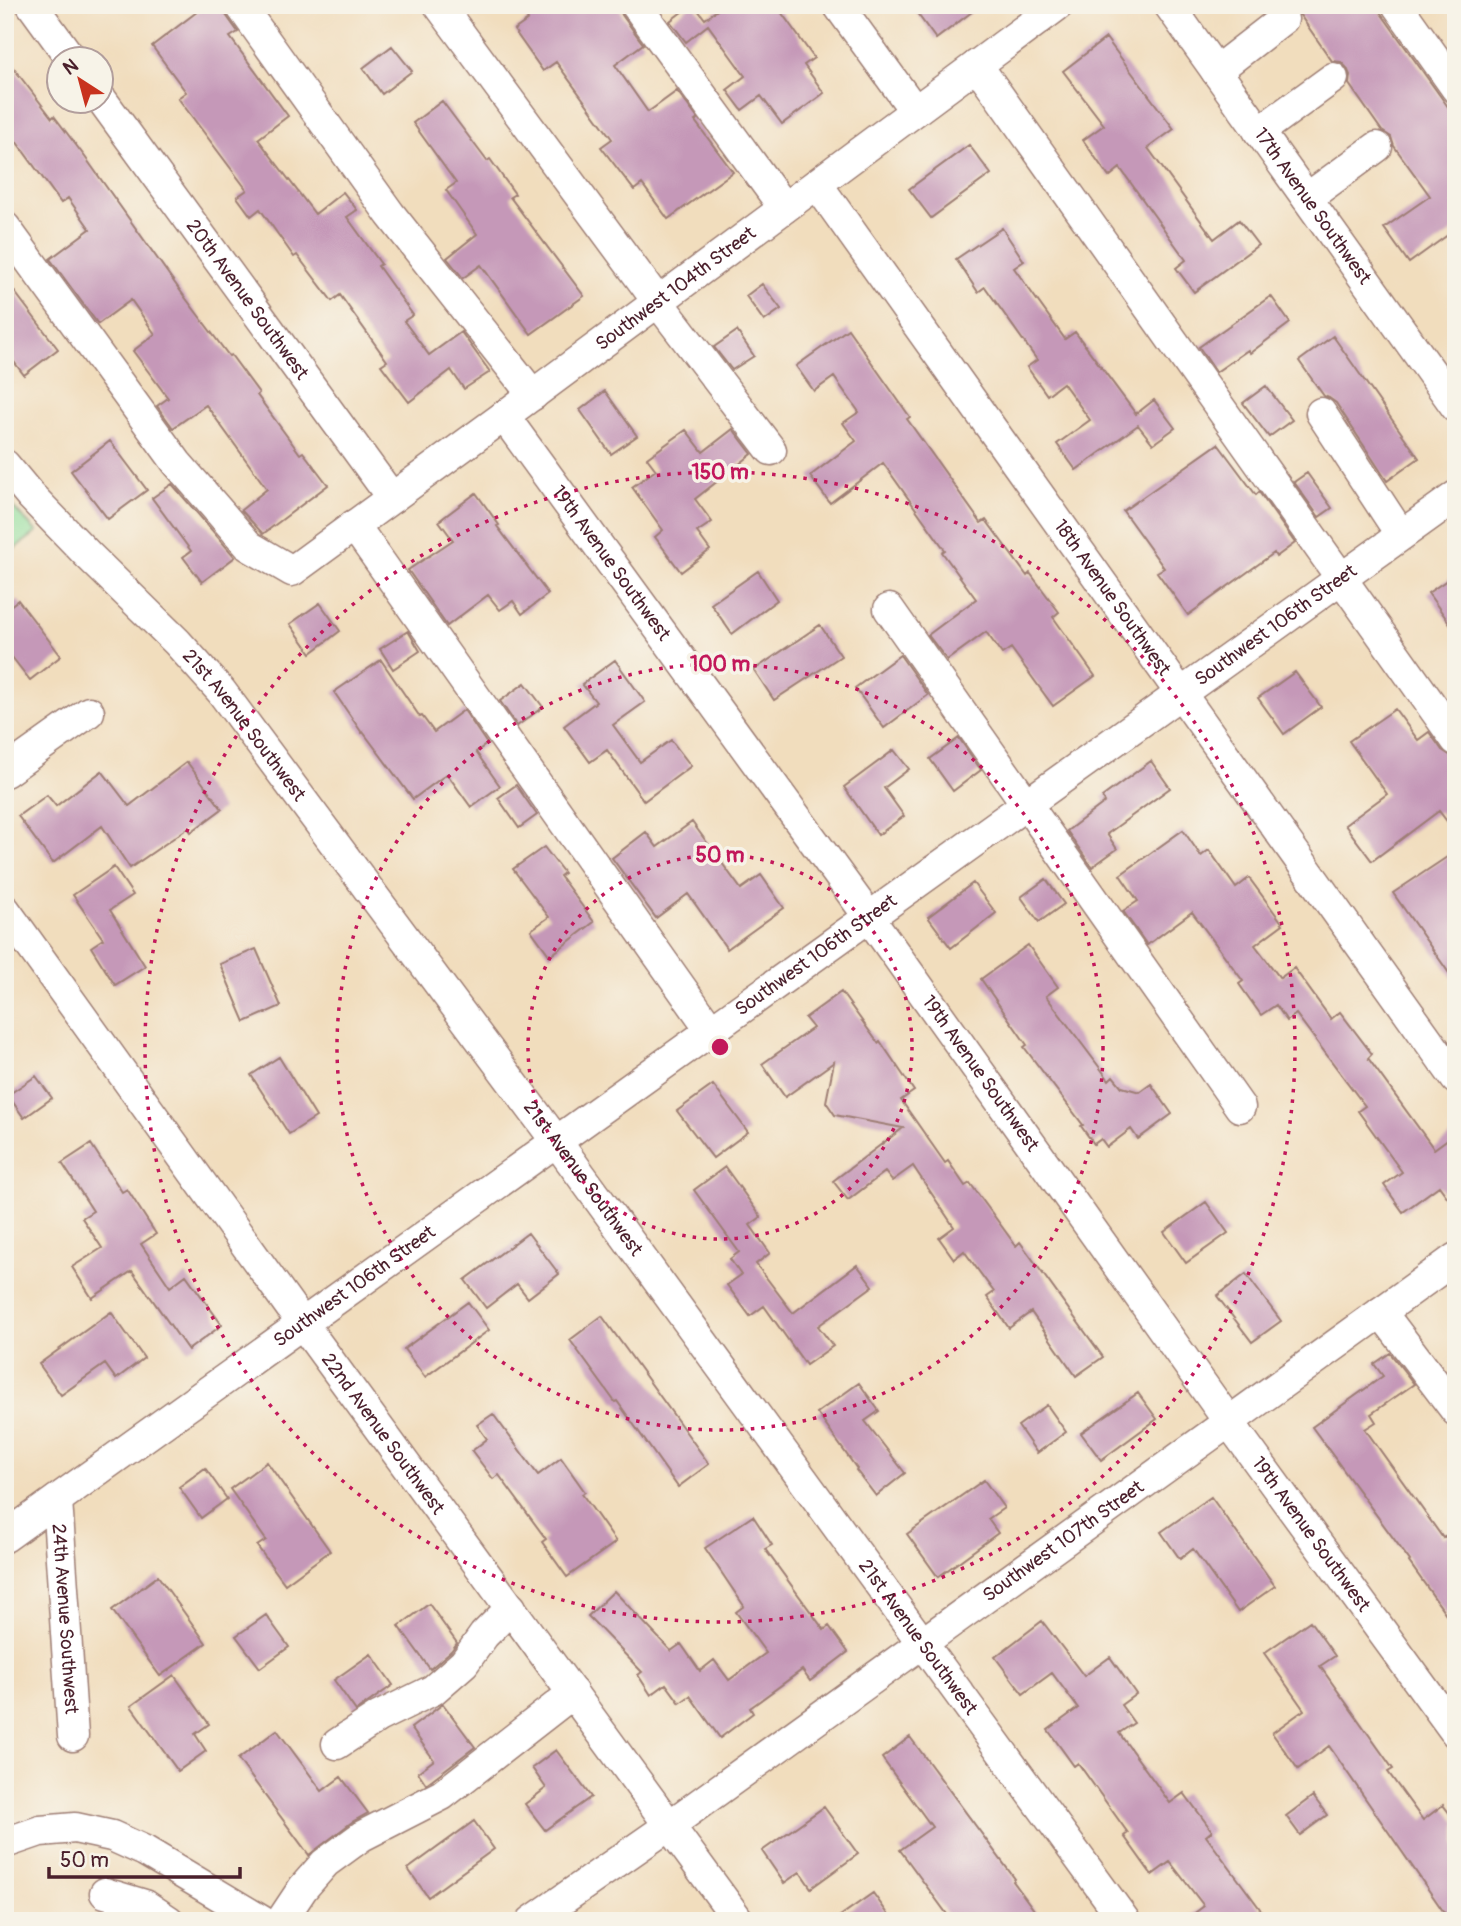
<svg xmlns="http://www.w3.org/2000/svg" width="1461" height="1926" viewBox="0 0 1461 1926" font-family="Pangolin,sans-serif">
<rect width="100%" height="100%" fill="#f7f3e8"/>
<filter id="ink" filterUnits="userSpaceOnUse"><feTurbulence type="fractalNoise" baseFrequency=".0143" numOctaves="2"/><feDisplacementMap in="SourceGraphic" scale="14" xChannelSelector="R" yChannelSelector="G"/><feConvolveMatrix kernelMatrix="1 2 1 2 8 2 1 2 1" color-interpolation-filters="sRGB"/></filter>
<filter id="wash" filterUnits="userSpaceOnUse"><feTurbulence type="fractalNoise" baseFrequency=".00686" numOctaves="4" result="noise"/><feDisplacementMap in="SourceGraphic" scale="28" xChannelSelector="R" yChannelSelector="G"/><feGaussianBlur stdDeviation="1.57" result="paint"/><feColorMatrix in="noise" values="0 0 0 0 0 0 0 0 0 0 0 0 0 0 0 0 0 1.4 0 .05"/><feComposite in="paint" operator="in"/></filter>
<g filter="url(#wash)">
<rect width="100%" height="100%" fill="#f1ddbd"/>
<path fill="#91df9d" stroke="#6e7f64" stroke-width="2" d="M5,499l32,33 -32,24z"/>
<g id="blocks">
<path fill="#c598b8" d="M206,5h17l3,10 12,17 -8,5 58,79 -30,23 57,75 28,-22 14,18 -10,7 34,47 -3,2 35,49 -9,6 25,34 32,-23 29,40 -26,17 -13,-19 -42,32 -28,-37 6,-4 -47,-66 -8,6 -35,-46 -3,2 -34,-48 -9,7 -14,-19 10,-7 -69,-92 8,-6 -34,-46z
M518,5h101l3,10 21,29 -28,21 33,47 29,-21 21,28 -3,2 38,51 -65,47 -26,-35 -8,6 -33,-43 11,-8 -56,-77 -13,9 -29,-41 14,-10z
M691,5h3l11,14 19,-14h52l38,53 -10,7 20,28 -42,31 -21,-28 -19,14 -15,-20 18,-14 -37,-51 -22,17 -16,-21z
M911,5h70l-45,34z
M1293,5h82l81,113v111l-47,34 -25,-35 46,-32 -36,-50 -3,-9 -9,-6 -33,-47 1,-9 -3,-7 -6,-6 -9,-1z
M1106,38l68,91 -26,19 66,91 25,-19 19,25 -64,47 -18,-24 10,-8 -66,-92 -11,9 -26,-37 21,-15 -41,-54z
M392,46l20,25 -30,23 -19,-26z
M5,57l47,61 2,-2 31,41 99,139 45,60 2,-1 28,38 -2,2 43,59 3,-2 25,33 -65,49 -22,-24 26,-21 -61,-84 -33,23 -16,-22 11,-8 -35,-47 22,-17 -24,-34 -33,24 -48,-65 40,-30 -22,-31 -7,5 -56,-77z
M442,101l45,60 3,-2 25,35 -5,3 74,99 -53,38 -50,-69 -18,13 -16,-20 30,-24 -31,-44 10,-7 -43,-60z
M969,145l22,29 -60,44 -22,-29z
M1002,228l22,33 -10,7 51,71 10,-7 61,82 18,-14 21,28 -22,16 -15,-19 -62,45 -19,-26 33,-24 -27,-37 -16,12 -20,-28 10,-7 -52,-73 -7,5 -22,-33z
M5,279l53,70 -34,26 -19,-25z
M762,284l19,25 -17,12 -18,-25z
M1271,296l19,27 -40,30 -2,-3 -32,22 -17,-25z
M848,329l62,88 -3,2 74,104 5,-3 41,56 3,-3 29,39 -6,5 42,59 -42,30 -42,-58 -9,6 -16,-22 -39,28 -19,-25 48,-36 -34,-47 3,-2 -62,-87 -53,40 -20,-27 46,-35 -13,-18 16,-11 -25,-35 -20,14 -18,-25z
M737,331l17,25 -22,14 -18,-23z
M1333,336l86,122 -32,23 -51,-78 -7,-5 -5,-2 -25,-35z
M1266,386l26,34 -23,17 -26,-34z
M605,391l32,45 -26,18 -31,-44z
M733,429l19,25 -57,45 17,23 -15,10 13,18 -29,22 -26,-35 8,-7 -31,-43 24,-17 -9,-12 39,-28 17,22z
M110,441l37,49 -39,29 -37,-48z
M1218,444l38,51 3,-3 36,51 -19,14 -2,-4 -86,62 -31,-43 7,-4 -41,-57z
M1307,473l25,35 -13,9 -25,-35z
M172,484l63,73 -33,25 -19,-25 8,-6 -39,-53z
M476,493l23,32 -2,1 51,68 -26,20 -9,-13 -13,9 -12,-15 -41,31 -39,-56 45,-30 -14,-19z
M758,571l19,29 -45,34 -21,-30z
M1456,574v58l-28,-39z
M18,600l43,56 -31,24 -25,-32v-38z
M320,603l20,28 -29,22 -21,-29z
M820,625l21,31 -67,44 -20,-30z
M408,631l12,20 -27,18 -13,-20z
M900,655l28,40 -44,33 -29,-40z
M381,660l39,57 2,-1 12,16 30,-22 23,34 -11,8 24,34 -29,21 -24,-33 -34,25 -50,-67 -1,1 -28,-41z
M615,660l30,42 -32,23 27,37 31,-22 20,26 -47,35 -37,-51 -17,12 -26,-36 32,-24 -14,-18z
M1295,672l26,35 -37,27 -26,-36z
M525,683l18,24 -26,19 -17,-25z
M1395,709l23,31 11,-8 13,18 9,6 5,6v71l-17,-22 -67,50 -27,-36 42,-31 -38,-53z
M959,738l22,32 -28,21 -23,-32z
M894,750l15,19 -25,19 20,28 -26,19 -34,-48z
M1151,761l19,27 -63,46 10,15 -25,18 -25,-36 38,-29 -3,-5z
M187,762l35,47 -31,23 -3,-4 -58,40 -28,-42 -49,37 -35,-47 29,-21 9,11 46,-35 27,35z
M516,785l21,30 -18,13 -21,-30z
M692,822l49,67 20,-14 23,33 -57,41 -39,-55 -32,24 -44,-60 34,-26 11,15z
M1183,830l18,26 8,-6 27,38 13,-10 34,46 -28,21 25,33 14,-10 37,51 9,-7 32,42 -4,4 66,91 22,-16v76l-17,-23 -36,26 -19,-27 18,-13 -44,-61 7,-5 -69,-92 -9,7 -11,-16 -15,10 -22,-31 4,-3 -51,-69 -45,33 -24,-34 15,-10 -18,-26z
M544,847l20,26 -4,3 34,46 -44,34 -19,-26 18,-13 -36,-48z
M1456,851v132l-63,-90z
M114,867l19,28 -23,15 35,56 -30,19 -24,-38 12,-8 -30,-44z
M1046,879l18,25 -25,18 -18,-25z
M973,883l23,30 -45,35 -23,-31z
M1028,945l30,42 -12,9 63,84 4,-4 9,11 18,5 11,-8 21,30 -34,25 -7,-10 -24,18 -6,-8 -7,5 -13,-18 2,-1 -59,-78 3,-2 -46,-66z
M256,949l25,57 -36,16 -25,-58z
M841,992l37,51 2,-2 34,50 -13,9 44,63 3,-2 17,25 5,-3 46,63 4,-4 83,115 -27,19 -45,-64 -22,16 -22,-31 7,-5 -30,-41 -10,8 -15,-21 15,-11 -41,-61 -21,15 -7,-9 -37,28 -15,-19 70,-53 -68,-13 -9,-13 8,-40 -49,35 -23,-33 51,-36 -8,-10z
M279,1057l37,60 -27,17 -38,-59z
M36,1076l16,22 -28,20 -16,-23z
M713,1085l35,47 -35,26 -36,-47z
M91,1144l31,48 5,-3 29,45 -15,10 29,43 16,-12 36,50 -34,25 -56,-79 -40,27 -20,-31 30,-19 -20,-30 11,-7 -31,-48z
M725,1167l36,50 -11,8 20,28 -14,11 37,49 64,-48 16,21 -55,40 15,20 -27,19 -42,-59 -14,10 -23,-31 14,-10 -11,-16 9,-7 -45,-62z
M1206,1202l22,31 -42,30 -22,-31z
M528,1233l31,41 -31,24 -11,-14 -31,24 -21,-28z
M1246,1274l35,47 -29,21 -35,-46z
M468,1302l21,28 -64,47 -21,-28z
M111,1312l33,46 -28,21 -11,-15 -44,31 -22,-31z
M602,1316l107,148 -31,23 -61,-86 -2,1 -45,-62z
M1390,1353l24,31 -43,30 5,8 -11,7 78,109 13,-9v99l-47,-66 1,-1 -98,-134 71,-51 -9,-12z
M859,1383l20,28 -14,10 40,52 -29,23 -20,-26 1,-1 -40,-56z
M1138,1393l19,26 -56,41 -20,-27z
M1047,1405l19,27 -29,21 -19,-27z
M493,1414l45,61 23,-17 24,34 -3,2 34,48 -49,35 -25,-35 4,-3 -47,-64 -6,4 -21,-28 15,-12 -10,-14z
M267,1462l63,89 -45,33 -28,-38 9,-6 -36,-51z
M205,1468l22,31 -26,19 -22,-31z
M984,1480l20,28 -16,11 10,14 -60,44 -31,-43z
M1211,1497l64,89 -37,26 -45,-63 -13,10 -19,-27z
M753,1516l19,29 -7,4 59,81 5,-4 19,26 -38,29 -8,-11 -52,38 3,5 -33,25 -30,-42 -10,7 -14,-19 -15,11 -13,-20 4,-3 -54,-56 26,-25 57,60 10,-7 19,27 14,-11 15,20 37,-27 -30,-41 8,-6 -39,-58z
M158,1576l48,67 -46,33 -48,-66z
M429,1604l28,39 -6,8 -21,18 -31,-43z
M266,1615l23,32 -29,21 -24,-32z
M1042,1621l42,55 26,-19 26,37 -15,11 13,18 -15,10 51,70 14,-10 28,38 -6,5 63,85h-85l20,-15 -34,-44 -18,13 -28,-39 4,-3 -50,-70 -4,3 -26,-36 30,-22 -26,-35 -29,21 -28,-37z
M1310,1621l25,35 -15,10 73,103 -5,3 35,48 20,-15 13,17v99h-6l-121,-175 -31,23 -26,-36 32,-23 -40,-57z
M371,1654l22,31 -37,26 -22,-31z
M174,1675l35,49 -14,10 11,17 -28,20 -47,-65z
M443,1704l32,43 -49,37 -8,-12 16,-12 -23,-32z
M277,1730l45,61 19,-14 27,36 -16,9 -43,33 -71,-96z
M910,1737l105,142 -2,2 29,40h-90l-52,-71 32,-23 -50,-69z
M556,1750l35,47 -46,33 -20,-26 21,-16 -14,-20z
M1313,1796l14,19 -27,20 -14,-19z
M824,1807l34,47 -47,34 -11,-16 -16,11 -22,-32z
M474,1821l20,28 -66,48 -20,-28z
M873,1893l20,28h-60z"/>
</g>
</g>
<g filter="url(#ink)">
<use href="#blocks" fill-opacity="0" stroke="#9e7e74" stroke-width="2"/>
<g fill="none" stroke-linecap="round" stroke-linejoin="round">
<g stroke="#9e7e74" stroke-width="33">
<g id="minor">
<path d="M32,5l40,55"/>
<path d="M240,5l150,209 143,181"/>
<path d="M439,5l219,297 113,148"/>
<path d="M636,5l148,203"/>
<path d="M838,5l77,106"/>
<path id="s1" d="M1169,5l287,402"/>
<path d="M1397,5l59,83"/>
<path d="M977,65l479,675"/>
<path d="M1216,71l67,-52"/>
<path id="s2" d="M102,100l290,398"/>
<path d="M1259,132l74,-54"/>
<path id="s3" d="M817,184l639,895"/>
<path d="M1307,198l70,-51"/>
<path id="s4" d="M5,227l172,236 72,83 43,25 212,-155 554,-411"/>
<path d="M1321,413l80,122"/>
<path id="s5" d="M504,416l365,501 360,505 227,311"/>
<path id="s6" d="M5,465l25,30 58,60 89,87 44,49 335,450 569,780"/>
<path d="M354,525l357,505"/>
<path d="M889,609l351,498"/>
<path d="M5,772l84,-60"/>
<path id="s7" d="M5,910l297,413 437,598"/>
<path d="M1381,1312l75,99"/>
<path id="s8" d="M57,1500l16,236"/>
<path id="s9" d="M5,1537l1451,-1041"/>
<path d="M337,1744l41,-27 55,-27 31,-27 20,-28 27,-27"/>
<path d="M5,1843l35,-12 35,-3 37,8 33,15 117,70"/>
<path d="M105,1893l40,12 24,16"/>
<path d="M281,1921l22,-33 22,-25 37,-27 80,-41 131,-102"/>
<path id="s10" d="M532,1921l138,-96 786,-567"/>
</g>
</g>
<use href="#minor" stroke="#fff" stroke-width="30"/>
</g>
</g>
<g fill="none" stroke="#c2185b" stroke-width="3.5" stroke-dasharray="3.5 7">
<circle cx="720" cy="1047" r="192"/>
<circle cx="720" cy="1047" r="383"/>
<circle cx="720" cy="1047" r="575"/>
</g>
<g text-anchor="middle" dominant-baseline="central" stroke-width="7" stroke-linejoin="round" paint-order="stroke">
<g font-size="19" fill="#4a1f2b" stroke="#f7f3e8">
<text stroke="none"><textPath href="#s1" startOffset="247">17th Avenue Southwest</textPath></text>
<text stroke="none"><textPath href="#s4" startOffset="928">Southwest 104th Street</textPath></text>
<text stroke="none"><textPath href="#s2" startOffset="247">20th Avenue Southwest</textPath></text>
<text stroke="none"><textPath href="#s5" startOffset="182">19th Avenue Southwest</textPath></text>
<text stroke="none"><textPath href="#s3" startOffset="508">18th Avenue Southwest</textPath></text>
<text stroke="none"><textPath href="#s9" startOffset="1564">Southwest 106th Street</textPath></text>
<text stroke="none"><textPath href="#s6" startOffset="354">21st Avenue Southwest</textPath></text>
<text stroke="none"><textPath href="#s9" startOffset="998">Southwest 106th Street</textPath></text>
<text stroke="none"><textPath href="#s5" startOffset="812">19th Avenue Southwest</textPath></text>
<text stroke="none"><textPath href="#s6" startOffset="920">21st Avenue Southwest</textPath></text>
<text stroke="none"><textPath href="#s9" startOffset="430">Southwest 106th Street</textPath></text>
<text stroke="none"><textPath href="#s7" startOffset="646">22nd Avenue Southwest</textPath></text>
<text stroke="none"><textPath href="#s5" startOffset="1379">19th Avenue Southwest</textPath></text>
<text stroke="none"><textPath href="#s10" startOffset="653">Southwest 107th Street</textPath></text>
<text stroke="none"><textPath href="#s8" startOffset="119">24th Avenue Southwest</textPath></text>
<text stroke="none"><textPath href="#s6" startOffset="1488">21st Avenue Southwest</textPath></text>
</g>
</g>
<circle cx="720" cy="1047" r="10" fill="#c2185b" stroke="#f7f3e8" stroke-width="3.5"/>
<g font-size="21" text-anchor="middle" font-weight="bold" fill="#c2185b" stroke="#f7f3e8" stroke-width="7" stroke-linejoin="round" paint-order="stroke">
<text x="720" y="479">150 m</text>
<text x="720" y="671">100 m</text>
<text x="720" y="862">50 m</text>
</g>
<rect width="1461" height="1926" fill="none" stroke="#f7f3e8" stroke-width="28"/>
<g transform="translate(80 80) rotate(324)"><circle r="33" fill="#f7f3e8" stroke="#b29e9c" stroke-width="2"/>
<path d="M0-5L12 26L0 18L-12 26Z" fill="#c8321e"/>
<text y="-10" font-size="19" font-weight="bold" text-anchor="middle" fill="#4a1f2b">N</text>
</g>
<path d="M49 1867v10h191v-10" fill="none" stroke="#4a1f2b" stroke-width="3.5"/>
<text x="60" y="1867" font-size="21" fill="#4a1f2b" stroke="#f7f3e8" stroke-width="5" paint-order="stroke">50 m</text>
</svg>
